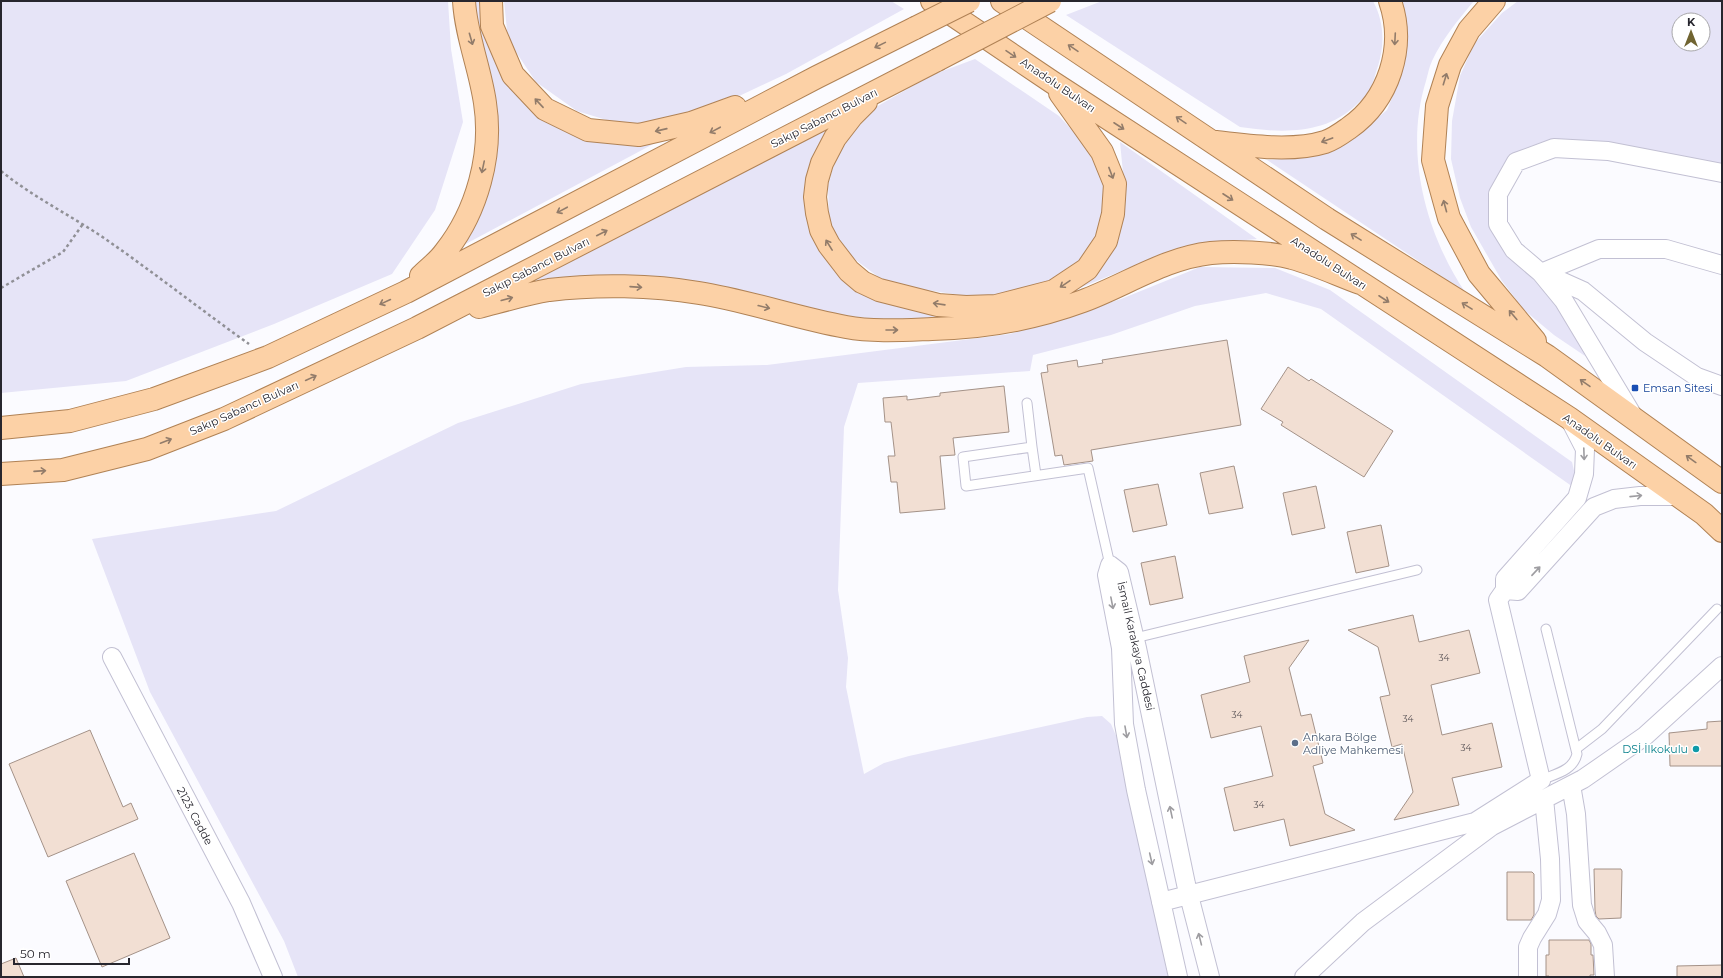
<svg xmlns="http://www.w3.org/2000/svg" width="1723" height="978" viewBox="0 0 1723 978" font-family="Montserrat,sans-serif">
<rect width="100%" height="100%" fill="#fbfbff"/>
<path fill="#e6e4f7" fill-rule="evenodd" d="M1,1h447l3,48 12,73 -28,88 -43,64 -118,50 -148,57 -125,12z
M471,1h15l30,85 102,57 39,-1 -197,105 20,-40z
M504,1h387l13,8 -118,65 -87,41 -63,14 -59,-18 -41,-29 -28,-42z
M1102,1h271c11,20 12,43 5,65 -3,8 -5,19 -9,26 -3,5 -9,9 -13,13 -31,30 -76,28 -116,22l-174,-112z
M1399,1h75c-16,19 -31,37 -42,60 -3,6 -4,13 -6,20 -22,70 -1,151 39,211l-198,-132 48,-4 32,-12 40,-34 12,-29 3,-30z
M1518,1h204v165l-165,-24 -42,16 -21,23 -6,28 10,31 73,81 14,35 -31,-21 -30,-25 -22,-29 -31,-54 -11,-29 -9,-39 1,-38 8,-45 14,-32 28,-31zM1679,20h24v24h-24z
M975,59l84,57 40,43 10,51 -17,37 -27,28 -39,17 -47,6 -91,-14 -39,-29 -20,-32 -1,-37 10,-36 38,-43 56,-32z
M835,121l-25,48 28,101 120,46 136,-42 24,-32 7,-49 -5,-51 137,97 -65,6 -41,14 -123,50 -128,14 -68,-7 -74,-21 -69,-15 -91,-3 -73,4z
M1200,267l75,1 55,22 242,172 3,13 -2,12 -252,-178 -55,-16 -71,13 -84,29 -78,20 -3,16 -172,12 -14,44 -6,163 10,68 -2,29 18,87 20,-11 25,-7 178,-39 15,-1 9,8 6,14 51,239h-870l-14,-36 -134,-249 -58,-153 184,-28 182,-88 123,-39 105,-17 81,-2 243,-31 111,-35z"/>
<path fill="#f2dfd3" stroke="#a49288" d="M1227,340l14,85 -150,25 2,11 -29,4 -2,-10 -7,1 -14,-83 7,-1 -1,-7 30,-5 1,7 25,-4 -1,-3z
M1288,367l21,14 2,-2 82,52 -29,46 -83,-52 2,-3 -22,-13z
M1004,386l5,46 -56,6 2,17 -15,1 5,53 -45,4 -3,-31h-6l-3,-26h7l-4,-34h-6l-2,-24 24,-2v4l33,-4v-3z
M1234,466l9,42 -34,6 -9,-41z
M1158,484l9,41 -34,7 -9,-42z
M1316,486l9,42 -33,7 -9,-42z
M1381,525l8,41 -33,7 -9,-41z
M1175,556l8,42 -33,7 -9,-42z
M1413,615l6,27 50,-12 11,43 -49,12 11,50 50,-12 10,44 -50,11 7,27 -65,15 19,-28 -11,-48 -10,3 -12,-50 10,-2 -12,-48 -30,-17z
M1309,640l-20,28 12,48 10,-2 12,49 -10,3 12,48 30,16 -65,16 -6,-27 -50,12 -10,-43 49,-12 -12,-50 -50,12 -10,-43 49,-13 -6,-26z
M1722,721v45h-52l-1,-33 38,-4v-7z
M90,730l33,77 8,-4 7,16 -90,38 -39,-93z
M134,853l36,85 -68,29 -36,-86z
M1594,869h27l1,2 -1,47 -22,1 -3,-3 -1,-6z
M1507,872h25l2,2v41l-3,5h-24z
M1549,940h40l2,4v11h2l1,20h-4v2h-41v-1h-3v-21h3z
M16,958l8,19h-23v-13z
M1722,965v12h-45v-11z"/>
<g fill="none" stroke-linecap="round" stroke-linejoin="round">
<g stroke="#c2c0d3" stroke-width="11">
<path id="lane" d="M1027,403l5,44
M1036,475l-4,-28 -69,10 3,29 122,-18 22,97
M1135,638l282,-68
M1576,749l26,-20 115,-120
M1541,780c14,-6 32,-9 36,-26l-31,-125"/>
</g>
<g stroke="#c2c0d3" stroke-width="20">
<path id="street" d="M1541,273l58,-24h67l56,16
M1545,274l38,17 62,51 52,35 25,9
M1633,416l-69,-115 -23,-28 -27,-23 -16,-26v-30l18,-32 38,-14 54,3 114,22
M1505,590l13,1 76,-84 20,-8 26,-3h39
M112,657l129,246 32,74
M1571,785l5,29 6,91 5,16 10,12 6,12 2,32
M1161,902l314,-80 66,-42 -43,-180 7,-10v-11l72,-81 7,-24 1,-25 -16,-31
M1178,977l-42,-187 -12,-66 -3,-76 -14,-73 3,-10 9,7 18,76 49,236 24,93
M1304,977l59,-55 129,-96 91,-47 62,-43 77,-70
M1528,977v-30l4,-9 15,-24 4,-14 -1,-41 -6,-60"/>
</g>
<g stroke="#b08255" stroke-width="24">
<path id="primary" d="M491,1l1,25 21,49 32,34 43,21 51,5 52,-12 44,-16
M932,1l120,81 517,336 135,96 18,17
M1002,1l325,218 220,137 175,126
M1494,1l-25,29 -19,35 -13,41 -4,54 16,58 30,56 56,67
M866,102l-14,14 -17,22 -13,25 -5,17 -2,17 2,16 4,17 8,15 20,26 13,11 17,8 59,15 28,2 30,-1 58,-15 33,-22 19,-28 7,-27 2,-30 -13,-32 -42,-59
M1216,142c33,4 77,10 109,0 9,-3 17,-9 24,-14 40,-28 57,-81 41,-127
M421,276c8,-8 18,-15 24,-24 32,-40 48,-98 40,-149 -5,-35 -19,-67 -21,-102
M479,307c23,-6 46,-13 70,-17 48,-6 103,-5 150,3 50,8 97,25 147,34 27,5 58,3 86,2 52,-1 102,-10 151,-28 43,-16 82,-43 128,-48 22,-2 60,-1 81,5 23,6 46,17 68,25
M1,428l69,-7 84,-22 114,-42 138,-65 411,-215 98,-49
M1,474l62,-4 84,-21 77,-30 193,-91 520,-268"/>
</g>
<path stroke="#909096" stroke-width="2.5" stroke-dasharray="3 3" stroke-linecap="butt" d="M1,171c32,26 69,44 103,67 49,34 96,71 145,106
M1,288l62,-36 20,-28"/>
<use href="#lane" stroke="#fff" stroke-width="9"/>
<use href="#street" stroke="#fff" stroke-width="18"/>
<use href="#primary" stroke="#fcd1a6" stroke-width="22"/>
<g stroke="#b08255" stroke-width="24" stroke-linecap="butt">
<path id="primary-bridge" d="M915,28l54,-27
M937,60l113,-59"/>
</g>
<use href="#primary-bridge" stroke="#fcd1a6" stroke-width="22"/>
</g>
<defs><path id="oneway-shaft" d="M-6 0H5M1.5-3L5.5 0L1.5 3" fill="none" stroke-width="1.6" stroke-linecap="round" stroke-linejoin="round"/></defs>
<g stroke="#927c6a">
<use href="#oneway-shaft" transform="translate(471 39) rotate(74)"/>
<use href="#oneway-shaft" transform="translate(1395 39) rotate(93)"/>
<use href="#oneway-shaft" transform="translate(880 45) rotate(154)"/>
<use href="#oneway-shaft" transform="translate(1073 48) rotate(-146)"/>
<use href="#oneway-shaft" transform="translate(1011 54) rotate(34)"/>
<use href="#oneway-shaft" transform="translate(1445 79) rotate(-73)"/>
<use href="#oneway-shaft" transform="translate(539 103) rotate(-133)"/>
<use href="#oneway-shaft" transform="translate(1181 120) rotate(-146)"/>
<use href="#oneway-shaft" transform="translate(1119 126) rotate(33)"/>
<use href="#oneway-shaft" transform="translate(661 130) rotate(167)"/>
<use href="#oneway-shaft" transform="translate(715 130) rotate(152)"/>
<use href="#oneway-shaft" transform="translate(1327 140) rotate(160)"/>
<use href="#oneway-shaft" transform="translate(483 167) rotate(102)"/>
<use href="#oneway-shaft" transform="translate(1111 173) rotate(69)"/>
<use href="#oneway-shaft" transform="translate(1228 197) rotate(33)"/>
<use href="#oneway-shaft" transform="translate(1445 206) rotate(-105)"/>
<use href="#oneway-shaft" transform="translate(562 210) rotate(152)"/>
<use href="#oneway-shaft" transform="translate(602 233) rotate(-27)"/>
<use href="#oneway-shaft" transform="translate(1356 237) rotate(-148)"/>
<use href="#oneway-shaft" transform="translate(829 245) rotate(-122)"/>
<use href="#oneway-shaft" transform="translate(1065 284) rotate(146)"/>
<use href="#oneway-shaft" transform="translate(636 287) rotate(4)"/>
<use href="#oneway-shaft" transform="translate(507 299) rotate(-15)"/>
<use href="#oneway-shaft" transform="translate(1384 299) rotate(33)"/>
<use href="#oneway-shaft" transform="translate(385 302) rotate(155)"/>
<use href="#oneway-shaft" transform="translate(939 304) rotate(-172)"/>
<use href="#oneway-shaft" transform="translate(1467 306) rotate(-148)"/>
<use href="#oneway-shaft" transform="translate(764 307) rotate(14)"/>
<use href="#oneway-shaft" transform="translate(1513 315) rotate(-130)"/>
<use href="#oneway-shaft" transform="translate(892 330)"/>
<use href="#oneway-shaft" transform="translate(311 378) rotate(-25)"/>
<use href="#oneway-shaft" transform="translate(1585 383) rotate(-145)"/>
<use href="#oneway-shaft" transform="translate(166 441) rotate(-21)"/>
<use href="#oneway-shaft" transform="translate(1691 459) rotate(-144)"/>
<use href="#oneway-shaft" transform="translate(40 471) rotate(-4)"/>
</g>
<g stroke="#9e9da1">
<use href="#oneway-shaft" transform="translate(1584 454) rotate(88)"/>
<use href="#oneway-shaft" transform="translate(1636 496) rotate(-6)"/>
<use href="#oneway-shaft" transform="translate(1536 571) rotate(-47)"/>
<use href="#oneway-shaft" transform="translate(1112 603) rotate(79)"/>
<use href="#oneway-shaft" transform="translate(1126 732) rotate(80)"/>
<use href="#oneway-shaft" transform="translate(1171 812) rotate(-102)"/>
<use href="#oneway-shaft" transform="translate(1151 859) rotate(77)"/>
<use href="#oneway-shaft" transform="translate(1200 939) rotate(-104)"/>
</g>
<rect fill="#1a4fb4" stroke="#fff" stroke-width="1.5" x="1631" y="384" width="8" height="8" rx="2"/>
<circle fill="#5c6f8a" stroke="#fff" stroke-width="1.5" cx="1295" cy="743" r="4"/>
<circle fill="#0f9aa8" stroke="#fff" stroke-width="1.5" cx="1696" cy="749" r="4"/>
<g text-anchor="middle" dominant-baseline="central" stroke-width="3" stroke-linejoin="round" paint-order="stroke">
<g font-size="9" fill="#5a5457">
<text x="1444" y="657">34</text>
<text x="1237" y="714">34</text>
<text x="1408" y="718">34</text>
<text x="1466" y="747">34</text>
<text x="1259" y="804">34</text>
</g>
<g font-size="11" fill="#27262e" stroke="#fff">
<text transform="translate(1058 85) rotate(34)">Anadolu Bulvarı</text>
<text transform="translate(824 118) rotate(-27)">Sakıp Sabancı Bulvarı</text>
<text transform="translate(1329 263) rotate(33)">Anadolu Bulvarı</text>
<text transform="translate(536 267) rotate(-27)">Sakıp Sabancı Bulvarı</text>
<text transform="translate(244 408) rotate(-24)">Sakıp Sabancı Bulvarı</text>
<text transform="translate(1600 441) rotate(35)">Anadolu Bulvarı</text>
<text transform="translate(1136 646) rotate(77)">İsmail Karakaya Caddesi</text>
<text transform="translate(195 816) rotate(62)">2123. Cadde</text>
</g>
<g font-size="11" fill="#164399" stroke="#fff" text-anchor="start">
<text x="1643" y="388">Emsan Sitesi</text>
</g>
<g font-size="11" fill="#4e5e75" stroke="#fff" text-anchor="start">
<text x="1303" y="737">Ankara Bölge<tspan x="1303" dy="13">Adliye Mahkemesi</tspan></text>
</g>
<g font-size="11" fill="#0d838f" stroke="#fff" text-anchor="end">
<text x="1688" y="749">DSİ İlkokulu</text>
</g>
</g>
<rect width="1723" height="978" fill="none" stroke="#27262e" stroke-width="4"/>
<g transform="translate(1691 32)"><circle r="19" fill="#ffffff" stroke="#a9a8ab"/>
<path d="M0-3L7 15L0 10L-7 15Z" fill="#706431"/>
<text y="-6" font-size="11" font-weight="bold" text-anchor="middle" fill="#27262e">K</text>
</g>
<path d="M14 958v6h115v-6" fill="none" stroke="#27262e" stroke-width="2"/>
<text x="20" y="958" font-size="12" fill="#27262e" stroke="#ffffff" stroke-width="3" paint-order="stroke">50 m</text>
</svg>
